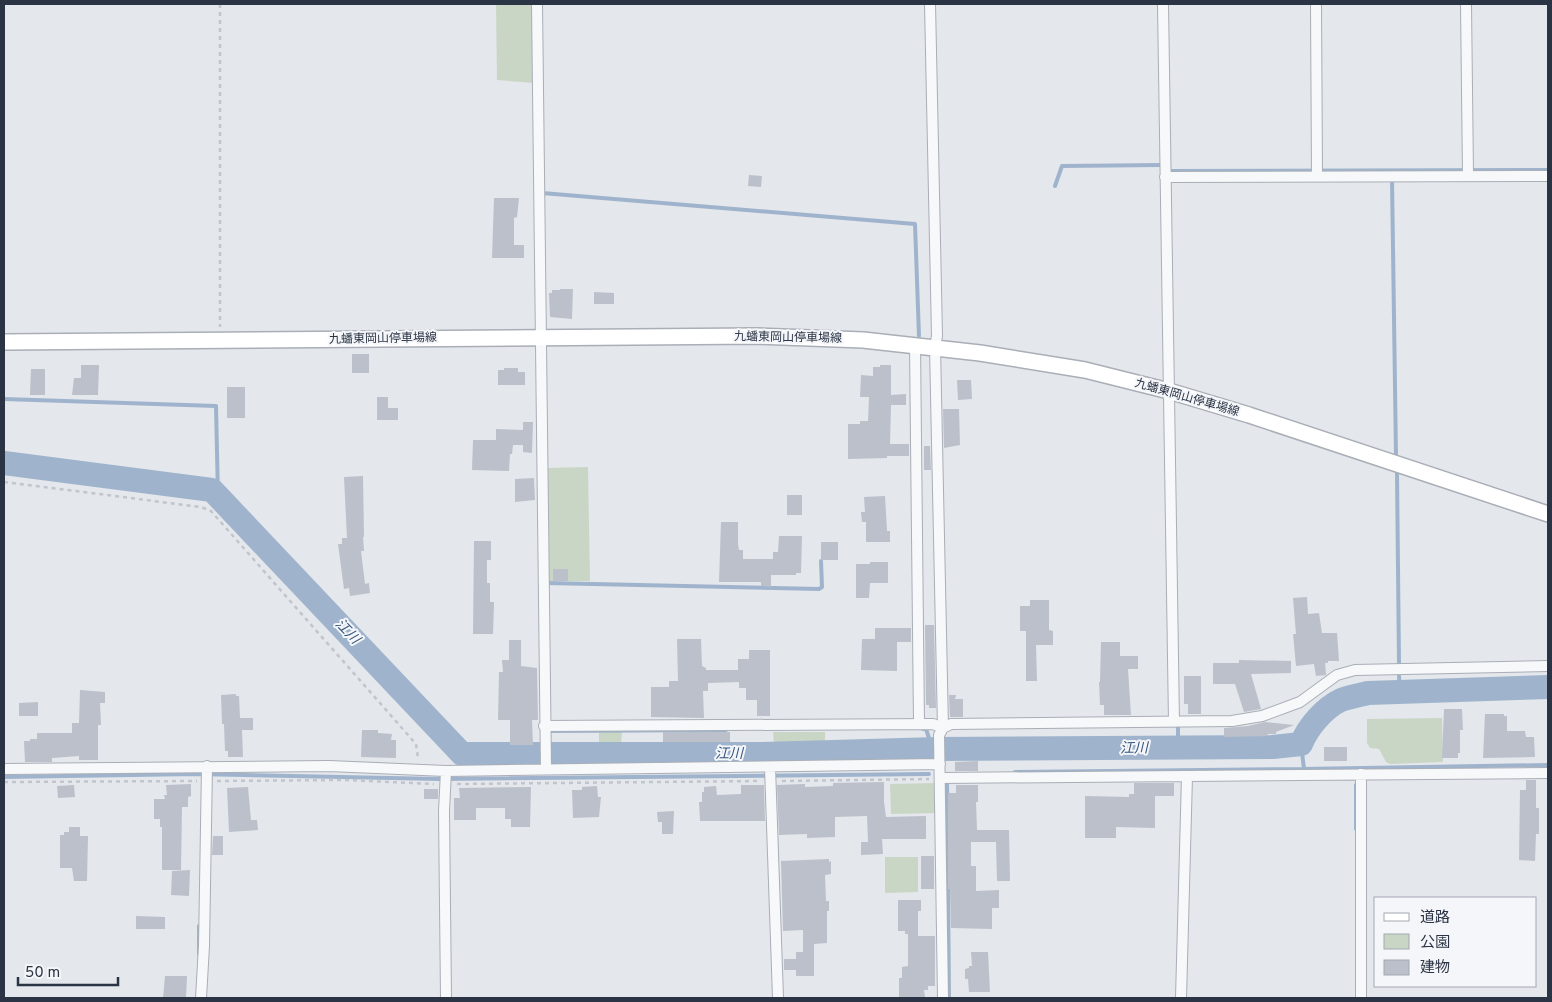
<svg xmlns="http://www.w3.org/2000/svg" width="1552" height="1002" viewBox="0 0 1552 1002" font-family="Overpass,'Noto Sans JP',sans-serif">
<rect width="100%" height="100%" fill="#e4e7ec"/>
<path fill="#c9d6c5" d="M496,4h38v79l-37,-3z
M588,467l2,114h-41l-1,-113z
M1442,718l1,44 -53,2 -4,-2 -7,-13 -9,-1 -3,-5v-24z
M599,732h23l-1,12h-22z
M773,732h52v11h-51z
M935,783v30l-44,1 -1,-30z
M885,857h33v35l-33,1z"/>
<g fill="none" stroke-linecap="round" stroke-linejoin="round">
<path stroke="#9fb4cc" stroke-width="4" d="M1170,171l378,-1
M1392,179l4,277
M1055,186l7,-20 99,-1
M542,193l373,31 4,112
M4,399l212,7 2,91
M1397,473l2,190
M547,583l272,6 3,-2 -1,-26
M1399,676l1,16
M1178,727v22
M923,729h3l7,21
M548,731l178,-1
M1301,744l3,25 244,-4
M1015,772l289,-3
M4,777l191,-3 245,5 489,-5
M947,782l2,216
M1356,785v44
M199,954v-28"/>
<path stroke="#9fb4cc" stroke-width="24" d="M4,463l208,27 250,264h300l175,-5 336,-2 28,-3c7,-17 23,-36 40,-44 8,-3 19,-5 27,-7l180,-6"/>
</g>
<path fill="#bbc0ca" d="M749,175l13,1 -1,11 -13,-1z
M494,198h25l-2,19 -3,1v27h10v13h-32z
M560,289h13l-1,30 -22,-2 -1,-24h3v-3h8z
M594,292l20,1v11h-20z
M352,354h17v19h-17z
M81,365h18l-1,30h-26l2,-17h7z
M880,365h11v30l15,-1v11h-15l-1,39h19v12h-22v2l-39,1v-35h12v-3h8l1,-24h-9l1,-22 12,1v-9h7z
M504,368h14v4h7v13h-27v-15h6z
M31,369h14v26h-15z
M957,380h14l1,19 -14,1z
M227,387h18v31h-18z
M377,397h11v11h10v12h-21z
M943,409h16l1,36 -16,3z
M523,422h10l-1,31 -9,-1v-7h-10l-1,9h-2l-1,17 -37,-1 1,-30h23v-11l27,1z
M924,446h6l1,24h-7z
M363,476l1,61h-1l1,14h-3l4,33 4,-1 1,10 -20,3 -1,-8 -5,1 -6,-45h4v-6h5l-3,-61z
M534,478l1,22 -20,2v-23z
M787,495h15v20h-15z
M885,496l2,35h3v11h-24v-20h-4l-1,-10h4l-1,-15z
M721,522h17v22l1,6h4v9h30v-7h5l1,-16h23l-1,37h-5v2h-25v12l-10,-1v-4h-42z
M474,541h17v19h-4v23h3v19h4l-1,32h-20z
M821,542h17v18h-17z
M870,562h18v21h-18l-1,15h-13v-34h14z
M553,569h15v12h-15z
M1307,597l1,17 11,-1 3,20h15l2,28h-11v2h-3l1,12 -10,1 -2,-12 -18,2 -3,-32h3l-3,-36z
M1030,600h19v30l4,1v14h-17l1,36h-11v-50h-6v-25h10z
M925,625h9l2,83h-7v-3h-3z
M875,628h36v14h-14v29l-36,-1 1,-31h13z
M677,639h24l1,27 4,2v2h32v-11h11v-9h21v66h-13v-16h-11v-12h-7v-6l-31,1v8h-5l1,27 -53,-1v-30h18v-6h9z
M509,640h12v26l16,2 1,52h-6l1,25h-23v-25h-12l1,-48h4l-1,-12h7z
M1101,642h19v14h18v13h-10l3,46h-27v-10h-4l-1,-23h1z
M1239,660l52,1v12l-40,1 10,35 -17,3 -9,-28h-22v-21h26z
M1184,676h17v38h-13v-10h-4z
M80,690l25,2v11h-5l1,22h-3v35h-19v-4l-27,2v4h-27l-1,-21h6v-2h7v-6h35v-10h7z
M236,694v2h3l1,22h13v12h-11l1,27h-15v-6h-3l-1,-27h-2l-1,-29z
M949,695h7l-1,4h8v18h-13z
M38,702v14h-19v-13z
M1444,709h18l1,21h-3v23h-2v5h-16z
M1485,714h19v2h3v15h18l1,6h8l1,20 -52,1z
M1265,722l29,3 -18,7v2h-8v2l-44,1v-9l24,-2z
M362,730h16v3l14,1 -1,6h5v18l-35,-1z
M663,732h67v10h-67z
M1324,747h23v14h-23z
M978,761v10h-23v-9z
M1526,780h10v28h3v26h-3l-1,27 -16,-1 1,-70h6z
M884,782v20l2,15 40,-1v23h-44l1,15 -22,1v-13h7l-1,-26 -32,1v20l-28,1v-4l-28,1 -2,-50 28,-1v3l28,-1v-3z
M1134,783h40v13h-19v32l-39,-1v11h-31v-42l44,1v-3h5z
M191,784v12l-3,1v10h-6l-1,63h-19v-43h-2v-8h-6v-20h11l-1,-4h3l-1,-10z
M74,785l1,12 -17,1 -1,-12z
M741,785h23l1,36h-65l-1,-19h3v-10h2v-5l12,-1 1,9 24,-1z
M956,785h22v17h-2l1,28h32l1,51h-13l-1,-39h-25v24h5v25l23,-1v18h-7v21l-41,-1 -1,-39h-2v-96h8z
M597,786l1,11h3l-2,20 -26,1 -1,-28h10v-3z
M248,787l3,33h6l1,10 -29,2 -2,-44z
M531,787l-1,40h-19v-8h-6v-11h-29v12h-22v-22h6l-1,-10z
M424,789h14v10h-14z
M674,811l-1,23h-11v-12h-4l-1,-10z
M69,827h11v9h8l-1,45h-13l-2,-13h-12v-33h4v-3h5z
M213,836h10v19h-11z
M921,856h13v33h-13z
M829,859v3l2,-1v13l-6,1 1,26h3v10h-2v32l-13,1v32h-18v-6h-12v-11h12v-7h7v-22l-20,1 -2,-70z
M190,870l-1,26 -18,-1 1,-24z
M898,900h23v11h-3v25h17v50h-7v4h-4l1,8h-26v-20h3v-11l6,-1v-32h-3v-3h-7z
M136,916l29,1v12h-29z
M971,952h17l2,40h-21l-1,-13h-3v-10l4,-1v-2h3z
M165,976h22l-1,22h-23z"/>
<g fill="none" stroke-linecap="round" stroke-linejoin="round">
<g stroke="#a9aeb7" stroke-width="12">
<path id="minor" d="M537,4l9,765
M1163,4l11,718
M1316,4l1,172
M1466,4l2,171
M1165,177l383,-1
M915,345l4,379
M544,726l389,-2 10,4 -8,-381 2,-11 -7,-332
M770,767l8,231
M4,769l325,-3 117,5 494,-7
M446,771l-2,40 2,187
M1361,774v224
M941,778l607,-5
M201,998l3,-52 3,-180
M943,998l-4,-263 4,-7 8,-4 281,-3 30,-5 38,-14 37,-27 18,-5 193,-4
M1181,998l6,-222"/>
</g>
<g stroke="#a9aeb7" stroke-width="18">
<path id="secondary" d="M4,342l753,-6 106,4 117,13 105,17 84,21 80,24 299,99"/>
</g>
<path stroke="#c2c5cb" stroke-width="2.5" stroke-dasharray="4 4" stroke-linecap="butt" d="M220,4v323
M4,482l197,25 10,4 205,233 2,14
M217,781l128,-1 89,4
M782,781l147,-2
M4,782l193,-1
M457,784l302,-3"/>
<use href="#minor" stroke="#f7f8fa" stroke-width="10"/>
<use href="#secondary" stroke="#fff" stroke-width="15"/>
</g>
<g text-anchor="middle" dominant-baseline="central" stroke-width="4" stroke-linejoin="round" paint-order="stroke">
<g font-size="12" fill="#2b3445" stroke="#f4f6f9">
<text transform="translate(788 338) rotate(1)">九蟠東岡山停車場線</text>
<text transform="translate(383 339) rotate(-1)">九蟠東岡山停車場線</text>
<text transform="translate(1187 398) rotate(16)">九蟠東岡山停車場線</text>
</g>
<g font-size="14" font-style="italic" fill="#34527a" stroke="#f4f6f9">
<text transform="translate(347 632) rotate(46)">江川</text>
<text transform="translate(1134 749) rotate(-1)">江川</text>
<text x="729" y="754">江川</text>
</g>
</g>
<rect width="1552" height="1002" fill="none" stroke="#2b3445" stroke-width="10"/>
<rect x="1374" y="897" width="162" height="90" fill="#f4f6f9" stroke="#a4a8b1"/>
<rect x="1384" y="913" width="25" height="8" fill="#ffffff" stroke="#a4a8b1"/>
<text x="1420" y="922" font-size="15" fill="#2b3445">道路</text>
<rect x="1384" y="934" width="25" height="15" fill="#c9d6c5" stroke="#a4a8b1"/>
<text x="1420" y="947" font-size="15" fill="#2b3445">公園</text>
<rect x="1384" y="960" width="25" height="15" fill="#bbc0ca" stroke="#a4a8b1"/>
<text x="1420" y="972" font-size="15" fill="#2b3445">建物</text>
<path d="M18 977v8h100v-8" fill="none" stroke="#2b3445" stroke-width="2.5"/>
<text x="25" y="977" font-size="15" fill="#2b3445" stroke="#f4f6f9" stroke-width="4" paint-order="stroke">50 m</text>
</svg>
